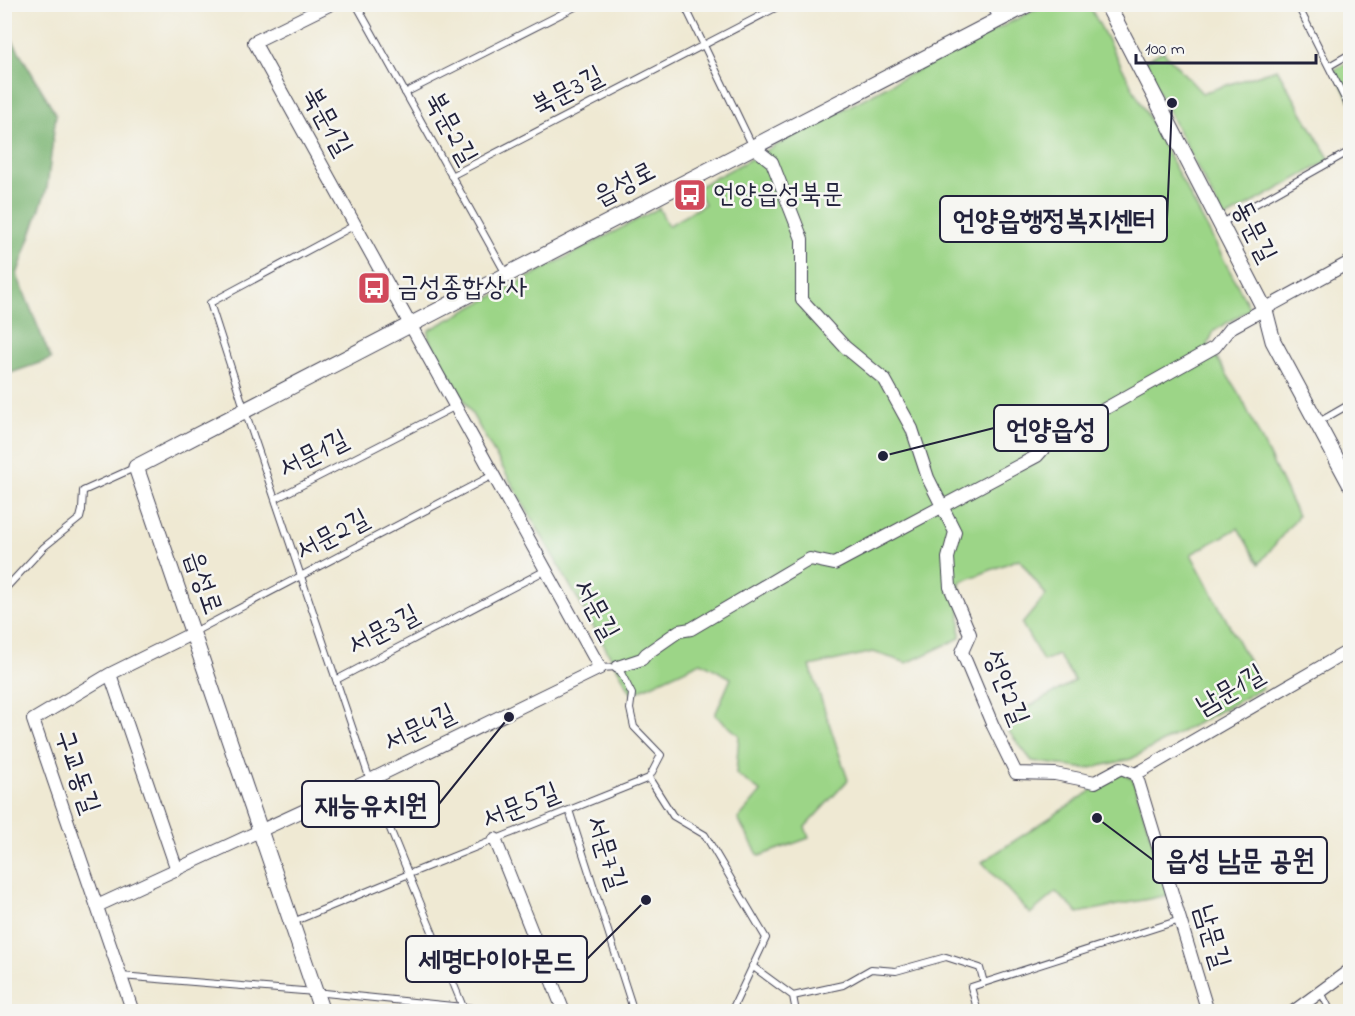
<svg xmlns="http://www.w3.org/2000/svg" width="1355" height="1016" viewBox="0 0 1355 1016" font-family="'Indie Flower','Poor Story',sans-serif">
<rect width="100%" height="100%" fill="#f6f6f2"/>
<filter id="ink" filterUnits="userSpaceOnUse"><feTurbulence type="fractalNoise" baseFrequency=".0167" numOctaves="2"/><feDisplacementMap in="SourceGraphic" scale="12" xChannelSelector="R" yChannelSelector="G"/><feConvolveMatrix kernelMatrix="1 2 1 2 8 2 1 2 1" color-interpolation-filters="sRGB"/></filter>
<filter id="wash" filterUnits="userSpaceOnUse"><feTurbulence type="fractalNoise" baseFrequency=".008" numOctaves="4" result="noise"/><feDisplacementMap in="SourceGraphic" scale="24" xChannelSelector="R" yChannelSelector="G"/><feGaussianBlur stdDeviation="1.35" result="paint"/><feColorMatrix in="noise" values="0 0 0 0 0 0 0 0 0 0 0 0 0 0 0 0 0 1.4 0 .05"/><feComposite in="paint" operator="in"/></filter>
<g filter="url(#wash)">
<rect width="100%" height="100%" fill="#efe9d3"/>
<path fill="#9cd587" stroke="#5f7c61" stroke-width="1.5" d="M1044,5h45l161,304 -36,22 -6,13 33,53 57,119 -39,48 -21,-36 -47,26 72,134 -132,71 -45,10 -54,-8 -23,-29 10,-20 56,-31 -17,-26 -15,6 -21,-37 24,-29 -27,-36 -59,23v56l-53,25 -34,-11 -63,14 38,114 -43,47 4,11 -50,18 -21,-37 23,-27 -25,-18 3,-39 -24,-20 16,-37 -30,-16 -69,32 -204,-357 1,-7 230,-122 9,18 37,-22 -9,-16 223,-119z
M1163,51l39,42 75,-24 53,91 -106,59 -81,-157z
M1350,61v41l-16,-32z
M1120,772l13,7 36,116 -91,18 -22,-21 -26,22 -48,-52z"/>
<path fill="#7db674" stroke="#506c58" stroke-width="1.5" d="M5,28l51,86 -9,74 -30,87 34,84 -46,16z"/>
</g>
<g filter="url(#ink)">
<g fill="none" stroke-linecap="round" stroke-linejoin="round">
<g stroke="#414052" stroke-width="8">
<path id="service" d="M356,4l150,270
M684,4l69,143
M989,4l9,16
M1297,4l53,105
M1329,66l21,-12
M405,93l176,-89
M451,176l332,-172
M1220,224l130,-73
M355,225l-145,78 35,108 125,369 93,227
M1317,423l33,-19
M275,499l181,-93
M4,590l40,-43 36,-29 2,-8 1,-19 51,-23
M194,632l299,-157
M600,668l18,-1 14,27 -2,15 4,18 27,28 -12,23 24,38 32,19 61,103 -35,74
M336,680l210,-110
M569,810l65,202
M293,922l116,-48 240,-96
M752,966l41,30 3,16
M121,976l194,16 197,20
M1321,992l10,20
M793,996l50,-11 28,-16 25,2 50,-14 34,11 4,15
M978,1012l-7,-25 209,-67"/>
</g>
<g stroke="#414052" stroke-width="14">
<path id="minor" d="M753,147l19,15 30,77v61l43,47 40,33 27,49 16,49 27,54 -7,26 2,29 20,47 -8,18 31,74 23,47 39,1 40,8 26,-14 15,6
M618,667l24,-8 4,-5 33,-23 12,-2 119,-70 24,5 203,-108 16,-18 162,-91 15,-19 120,-66
M110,674l67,196
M1136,774l72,238
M1136,774l214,-124
M495,839l69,173
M97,906l273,-126 230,-112 -346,-626 77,-38
M133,1012l-100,-292 77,-46 83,-41
M1293,1012l57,-42"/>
</g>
<g stroke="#414052" stroke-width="17">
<path id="tertiary" d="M1107,4l158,306 8,31 77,143
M322,1012l-186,-545 893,-463"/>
</g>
<use href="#service" stroke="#fff" stroke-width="6"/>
<use href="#minor" stroke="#fff" stroke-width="12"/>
<use href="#tertiary" stroke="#fff" stroke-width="15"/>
</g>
</g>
<defs>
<g id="bus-square" transform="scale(1.725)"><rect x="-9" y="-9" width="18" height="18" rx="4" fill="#d1495b" stroke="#f6f6f2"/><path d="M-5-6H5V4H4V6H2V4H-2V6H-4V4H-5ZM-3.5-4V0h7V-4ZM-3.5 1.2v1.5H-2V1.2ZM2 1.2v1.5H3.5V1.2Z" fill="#fff"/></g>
</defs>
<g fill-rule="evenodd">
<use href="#bus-square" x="690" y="195"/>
<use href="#bus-square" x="374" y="288"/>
</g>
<g text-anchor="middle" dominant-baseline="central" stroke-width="5" stroke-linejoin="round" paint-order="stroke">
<g font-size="27" fill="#22223b" stroke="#f6f6f2">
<text transform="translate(568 92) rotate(-27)">북문3길</text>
<text transform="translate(326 122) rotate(61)">북문1길</text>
<text transform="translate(450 129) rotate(61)">북문2길</text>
<text transform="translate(625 185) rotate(-27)">읍성로</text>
<text transform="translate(1253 232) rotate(63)">동문길</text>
<text transform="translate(314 455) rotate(-27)">서문1길</text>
<text transform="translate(333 536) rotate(-28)">서문2길</text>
<text transform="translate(202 583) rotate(71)">읍성로</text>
<text transform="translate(595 610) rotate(61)">서문길</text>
<text transform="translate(384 631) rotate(-28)">서문3길</text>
<text transform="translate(1005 688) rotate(68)">성안2길</text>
<text transform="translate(1231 691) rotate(-30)">남문1길</text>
<text transform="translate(420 729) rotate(-26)">서문4길</text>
<text transform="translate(76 772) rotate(71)">구교동길</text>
<text transform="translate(521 807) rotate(-22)">서문5길</text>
<text transform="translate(605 853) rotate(72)">서문7길</text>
<text transform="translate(1211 937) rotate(73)">남문길</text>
</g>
<g font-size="27" fill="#22223b" stroke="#f6f6f2" text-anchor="start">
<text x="713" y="195">언양읍성북문</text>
<text x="397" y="288">금성종합상사</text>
</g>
</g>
<path fill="none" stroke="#22223b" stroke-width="2" d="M1172 103L1167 219M883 456L994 428M509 717L439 804M1097 818L1153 860M646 900L587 959"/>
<g fill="#22223b" stroke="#f6f6f2" stroke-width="2">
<circle cx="1172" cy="103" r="6"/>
<circle cx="883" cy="456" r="6"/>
<circle cx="509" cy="717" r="6"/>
<circle cx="1097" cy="818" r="6"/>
<circle cx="646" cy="900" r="6"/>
</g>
<g fill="#f6f6f2" stroke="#22223b" stroke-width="2">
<rect x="940" y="196" width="227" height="46" rx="6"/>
<rect x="994" y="405" width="114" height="46" rx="6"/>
<rect x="302" y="781" width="137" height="46" rx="6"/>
<rect x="1153" y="837" width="174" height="46" rx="6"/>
<rect x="406" y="936" width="181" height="46" rx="6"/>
</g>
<g font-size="28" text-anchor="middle" font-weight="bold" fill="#22223b">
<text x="1054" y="229">언양읍행정복지센터</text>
<text x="1051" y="438">언양읍성</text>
<text x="371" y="814">재능유치원</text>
<text x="1240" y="869">읍성 남문 공원</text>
<text x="497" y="969">세명다이아몬드</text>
</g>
<rect width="1355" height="1016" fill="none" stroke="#f6f6f2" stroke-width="24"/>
<path d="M1136 54v9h180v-9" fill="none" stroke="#22223b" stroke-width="3"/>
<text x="1145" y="54" font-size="18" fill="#22223b" stroke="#f6f6f2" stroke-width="4.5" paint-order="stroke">100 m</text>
</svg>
